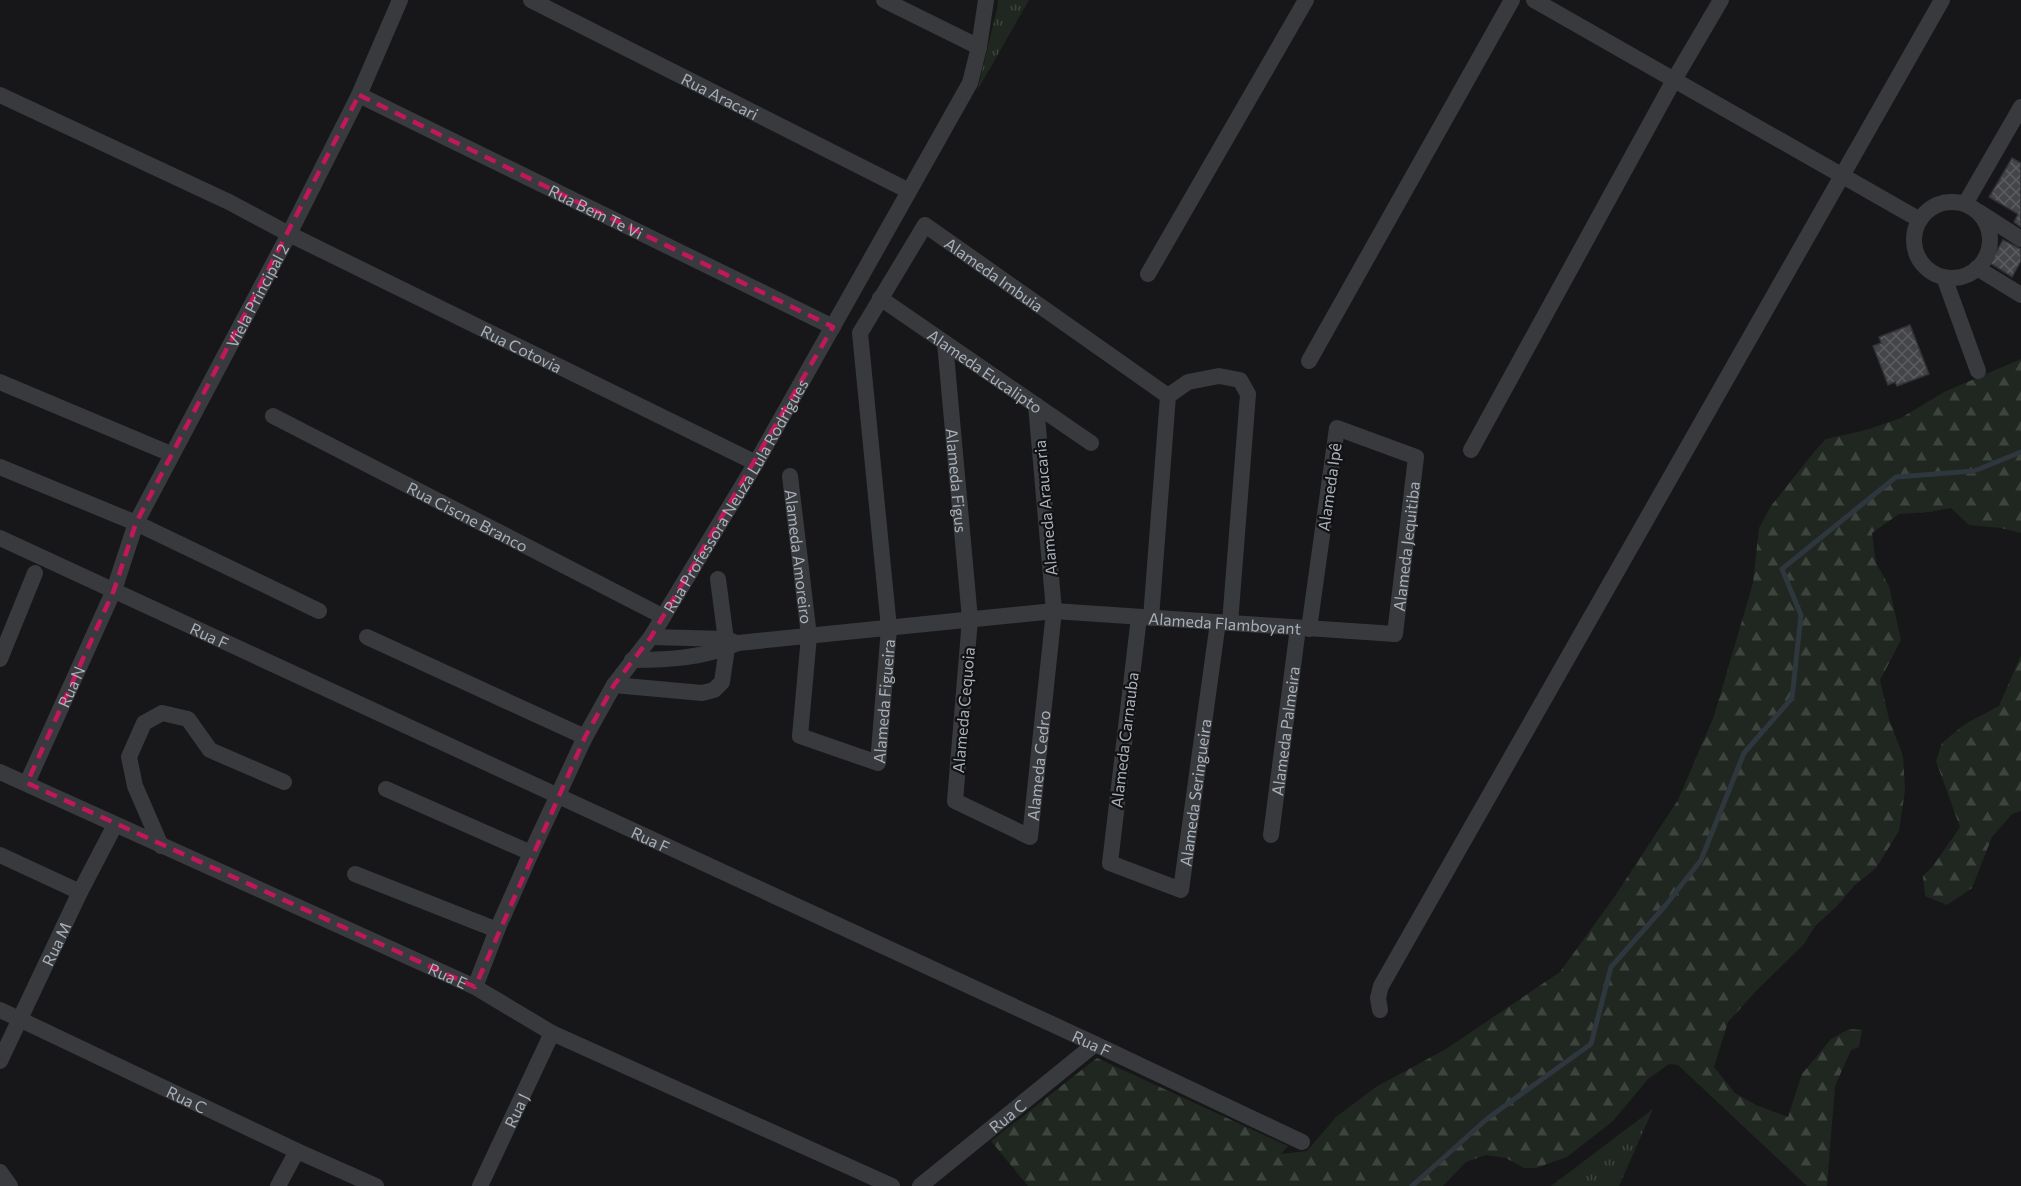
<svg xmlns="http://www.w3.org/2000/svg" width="2021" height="1186" viewBox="0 0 2021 1186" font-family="Commissioner,sans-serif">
<defs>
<pattern id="forest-firs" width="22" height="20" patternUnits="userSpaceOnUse" patternTransform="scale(1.5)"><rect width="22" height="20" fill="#1f2720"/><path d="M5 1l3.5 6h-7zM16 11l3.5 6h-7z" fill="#3d443e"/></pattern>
<pattern id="park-tufts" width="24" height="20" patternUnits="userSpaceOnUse" patternTransform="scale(1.5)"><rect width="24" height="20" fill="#1f2720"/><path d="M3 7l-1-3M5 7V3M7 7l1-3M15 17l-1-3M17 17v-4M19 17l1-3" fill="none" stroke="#3d443e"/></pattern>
<pattern id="building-cross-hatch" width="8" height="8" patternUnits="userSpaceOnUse" patternTransform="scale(1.5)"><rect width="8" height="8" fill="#434549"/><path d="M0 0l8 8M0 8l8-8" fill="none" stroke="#5b5d61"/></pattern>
</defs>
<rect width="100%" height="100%" fill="#171719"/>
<path fill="url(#forest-firs)" d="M2021,359v174l-20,-5 -32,-3 -18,-17 -22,4 -30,2 -27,19 4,30 13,23 12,54 -21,40 9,39 14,37 2,34 -6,41 -23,37 -22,18 -18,21 -21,19 -11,18 -48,47 -28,31 -14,45 21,26 21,12 32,12 14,-43 29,-35 18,-10 13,1 -3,17 -8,3 -16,36 -8,100h-20l-129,-121 -9,-1 -21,15 -35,42 -46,36 -31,11h-12l-18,-10 -20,-3 -20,7 -23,24h-415l-37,-45 106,-83 191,88 -7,8 26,-3 29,-34 40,-30 70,-38 114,-77 55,-76 63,-96 36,-84 39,-133 6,-55 12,-22 43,-54 12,-13 40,-9 35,-12 43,-26z
M2021,655v156l-9,3 -20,23 -20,51 -25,17 -22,-9 -2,-20 10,-10 27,-39 -24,-66 6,-18 23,-19 34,-18z"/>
<path fill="url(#park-tufts)" d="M998,0h31l-52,91 20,-82z
M1653,1109l-34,77h-68z"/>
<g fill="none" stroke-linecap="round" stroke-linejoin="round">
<path stroke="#2d373d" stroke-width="5" d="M1412,1186l76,-68 103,-74 20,-77 54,-61 36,-46 43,-107 48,-55 9,-83 -19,-46 114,-92 78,-6 47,-19"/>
</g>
<path fill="url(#building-cross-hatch)" stroke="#313235" stroke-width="1.5" d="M2012,158l9,5v64l-7,-5 4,-8 -29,-17z
M2003,240l18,9v12l-9,16 -22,-14z
M1910,325l19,49 -32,12 -2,-4 -7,3 -15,-39 8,-3 -2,-6z"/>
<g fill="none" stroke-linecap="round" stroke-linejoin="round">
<g stroke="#383a3e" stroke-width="16">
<path id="s1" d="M531,0l378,191"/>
<path d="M884,0l95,47"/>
<path d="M1534,0l386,220"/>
<path id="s2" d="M0,95l229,107 60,32 467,229"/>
<path id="s3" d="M359,95l474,232"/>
<circle cx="1952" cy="240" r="38"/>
<path d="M1965,204l56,-97"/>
<path d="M1979,212l42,27"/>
<path d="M1977,268l44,27"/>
<path d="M1148,274l158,-274"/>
<path d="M1944,277l34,94"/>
<path id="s4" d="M880,298l211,145"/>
<path id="s5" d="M945,343l25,276 -15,182 75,36 24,-226 -18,-206"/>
<path d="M1309,361l203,-361"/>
<path d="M0,382l171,72"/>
<path id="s6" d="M273,416l389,200"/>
<path d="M1471,450l203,-370 47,-80"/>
<path d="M0,467l136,56 183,88"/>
<path id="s7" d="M790,476l19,160 -9,100 78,27 11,-135 -29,-295 65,-108 243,171"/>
<path id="s8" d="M0,538l1095,506 207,98"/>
<path id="s9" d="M1139,617l-29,246 71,27 37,-268"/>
<path d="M1151,618l17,-222 20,-14 31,-6 21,4 8,14 -18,229"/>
<path d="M367,637l218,100"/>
<path d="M651,637l75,2 8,3"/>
<path d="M0,659l35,-86"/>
<path id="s10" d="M632,660c36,0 73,-2 106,-17l316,-32 341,23 21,-177 -79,-29 -28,201"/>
<path d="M614,685l88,8 12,-3 8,-8 5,-34 -9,-69"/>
<path id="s11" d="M0,772l475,215 77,46 340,153"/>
<path id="s12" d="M27,783l87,-193 22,-67 153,-289 70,-139 41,-95"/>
<path d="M386,789l145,64"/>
<path id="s13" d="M1271,835l27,-207"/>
<path d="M161,846l-26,-60 -6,-29 15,-34 18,-10 26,6 22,31 74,32"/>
<path d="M0,855l80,37"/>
<path d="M355,874l142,56"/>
<path id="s14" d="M475,987l22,-57 34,-77 54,-116 29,-52 37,-48 105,-174 214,-380 9,-36 7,-47"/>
<path id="s15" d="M0,1010l297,141 79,35"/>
<path d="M1380,1010l-2,-12 3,-12 561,-986"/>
<path id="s16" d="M0,1061l80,-169 35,-67"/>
<path d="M0,1172l10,14"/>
<path d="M278,1186l19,-35"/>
<path id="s17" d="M480,1186l72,-153"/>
<path id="s18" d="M920,1186l175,-142"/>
</g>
</g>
<path fill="none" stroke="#c2185b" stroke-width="4.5" stroke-dasharray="12 8" stroke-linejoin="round" d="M359,95l474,232 -182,310 -37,48 -29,52 -110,250 -448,-204 87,-193 22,-67z"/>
<g text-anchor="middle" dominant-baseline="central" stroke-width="4.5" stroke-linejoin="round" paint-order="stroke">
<g font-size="16" fill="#a9b0b9" stroke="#121214">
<text stroke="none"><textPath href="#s1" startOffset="212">Rua Aracari</textPath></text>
<text stroke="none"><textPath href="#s3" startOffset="264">Rua Bem Te Vi</textPath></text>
<text stroke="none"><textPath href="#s7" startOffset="987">Alameda Imbuia</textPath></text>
<text stroke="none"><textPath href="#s12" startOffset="540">Viela Principal 2</textPath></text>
<text stroke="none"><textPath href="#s2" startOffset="580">Rua Cotovia</textPath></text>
<text stroke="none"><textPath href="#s4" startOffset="128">Alameda Eucalipto</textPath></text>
<text stroke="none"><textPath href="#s5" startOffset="138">Alameda Figus</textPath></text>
<text transform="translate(1329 487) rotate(-82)">Alameda Ipê</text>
<text stroke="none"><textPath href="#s14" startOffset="558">Rua Professora Neuza Lula Rodrigues</textPath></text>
<text transform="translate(1045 508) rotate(-95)">Alameda Araucaria</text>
<text stroke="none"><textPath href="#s6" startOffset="219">Rua Ciscne Branco</textPath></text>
<text stroke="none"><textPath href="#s10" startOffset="856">Alameda Jequitiba</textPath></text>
<text stroke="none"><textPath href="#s7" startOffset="81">Alameda Amoreiro</textPath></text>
<text stroke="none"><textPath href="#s10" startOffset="597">Alameda Flamboyant</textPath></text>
<text stroke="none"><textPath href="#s8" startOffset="231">Rua F</textPath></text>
<text stroke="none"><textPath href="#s12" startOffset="106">Rua N</textPath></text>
<text stroke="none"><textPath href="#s7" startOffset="406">Alameda Figueira</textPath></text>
<text transform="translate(963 710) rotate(-85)">Alameda Cequoia</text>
<text stroke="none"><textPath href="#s13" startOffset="105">Alameda Palmeira</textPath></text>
<text transform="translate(1124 740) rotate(-83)">Alameda Carnauba</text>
<text stroke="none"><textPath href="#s5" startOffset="615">Alameda Cedro</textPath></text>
<text stroke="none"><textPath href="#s9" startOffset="422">Alameda Seringueira</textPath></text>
<text stroke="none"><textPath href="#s8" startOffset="717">Rua F</textPath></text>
<text stroke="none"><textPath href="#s16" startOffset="130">Rua M</textPath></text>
<text stroke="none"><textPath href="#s11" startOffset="492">Rua E</textPath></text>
<text stroke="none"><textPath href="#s8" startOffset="1203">Rua F</textPath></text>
<text stroke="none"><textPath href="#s15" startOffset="207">Rua C</textPath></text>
<text stroke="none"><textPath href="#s17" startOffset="84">Rua J</textPath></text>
<text stroke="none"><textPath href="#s18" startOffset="112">Rua C</textPath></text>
</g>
</g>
</svg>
